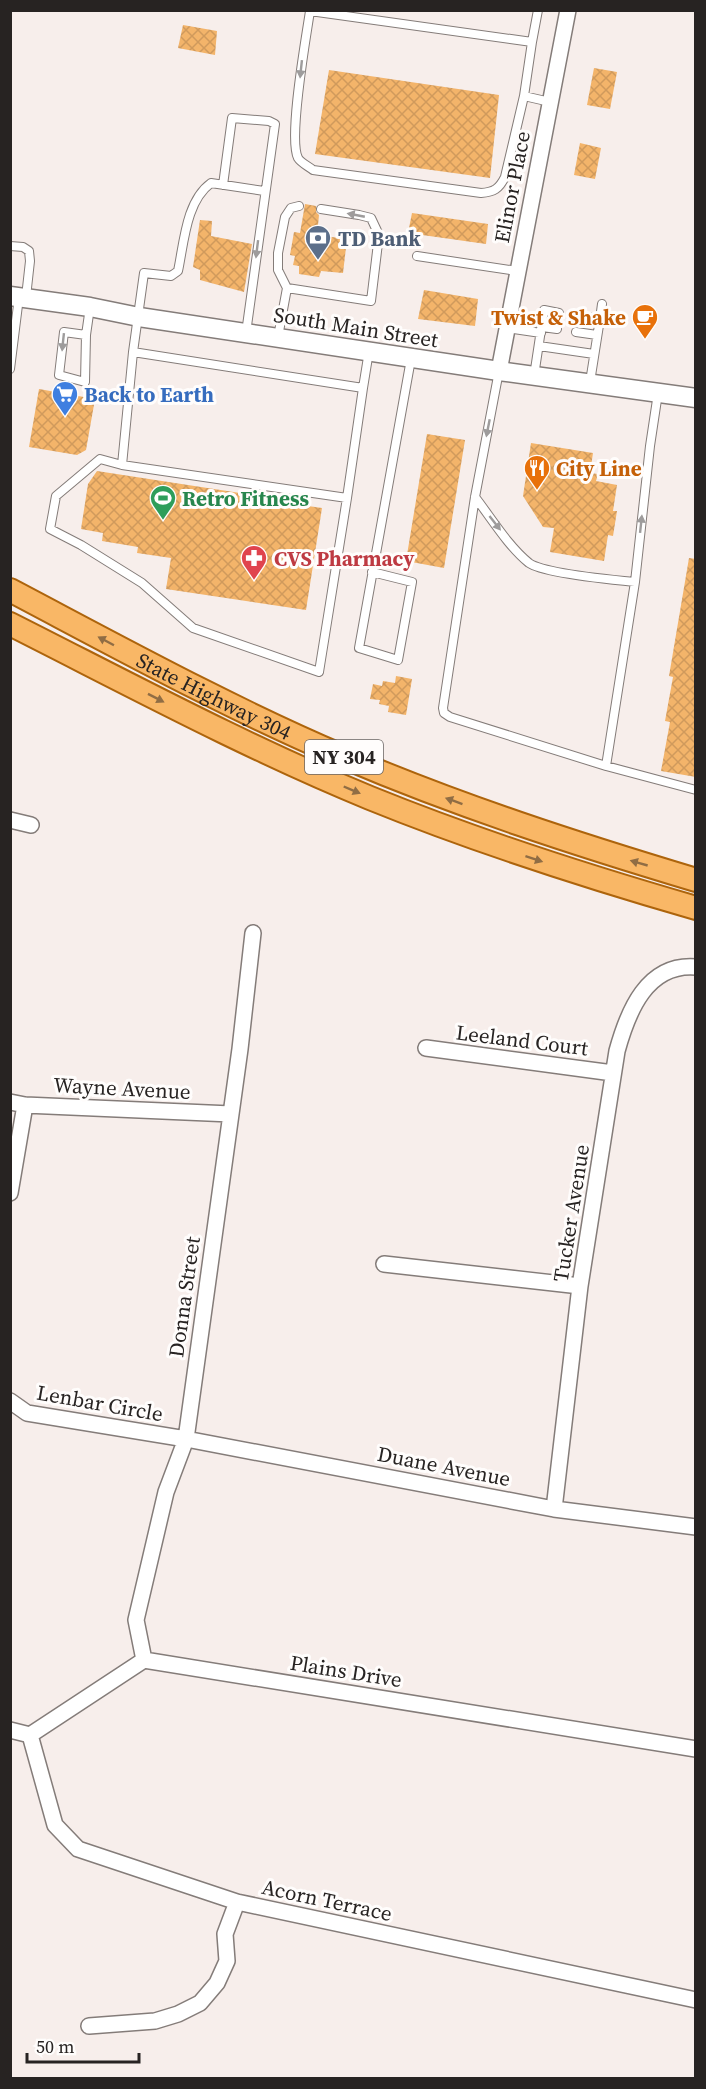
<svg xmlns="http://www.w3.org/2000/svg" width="706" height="2089" viewBox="0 0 706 2089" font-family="'Source Serif 4',serif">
<defs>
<pattern id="building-cross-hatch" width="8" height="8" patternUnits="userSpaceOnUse" patternTransform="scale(1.5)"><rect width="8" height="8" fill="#f3b46a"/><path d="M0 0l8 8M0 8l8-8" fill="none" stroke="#d09a5c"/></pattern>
</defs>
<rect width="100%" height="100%" fill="#f7eeeb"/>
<path fill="url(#building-cross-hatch)" d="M183,25l34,6 -2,24 -37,-7z
M594,68l23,4 -7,37 -23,-4z
M329,70l170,25 -9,83 -175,-24z
M580,143l21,5 -6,31 -21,-4z
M305,204l11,2v6l3,3 -2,20 30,4 -4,34 -22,-2 -2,6 -20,-3v-8l-6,-1 2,-9 -5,-1 4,-23 6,1z
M412,213l76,11 -2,20 -78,-11z
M200,220l12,1 -1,15 41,8 -8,48 -44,-12v-10l-7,-3z
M424,290l54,9 -3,27 -57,-7z
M39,389l56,10 -9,51 -9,5 -48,-8z
M427,434l38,6 -21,128 -38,-7z
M531,443l62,10 -3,20 8,1 -2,7 21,4 -4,26h4l-4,25 -5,-1 -4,26 -54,-9 4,-24 -11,-1 -20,-31z
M97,471l143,22 -1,3 83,12 -16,102 -140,-21 5,-31 -34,-5 1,-6 -36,-6 1,-8 -22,-4 7,-45z
M689,558l7,1v218l-35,-6 9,-49 -5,-1 8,-44 -4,-1z
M396,676l16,3 -6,36 -18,-3 1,-6 -10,-2 1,-4 -10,-1 3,-15 9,2 1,-5 12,2z"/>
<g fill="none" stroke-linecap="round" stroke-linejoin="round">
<g stroke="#847c79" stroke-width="10">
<path id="service" d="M310,10v1l222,31 -8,54 -19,81c-6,12 -11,15 -24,16l-168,-23c-5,-4 -12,-7 -15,-12 -10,-20 8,-120 12,-147l2,-1
M532,42l6,-32
M524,96l26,6
M223,185l9,-67 37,3 6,3 -29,209
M10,246l13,1 6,4 1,10 -4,36
M417,256l100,15
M287,288l84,13 8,-66 -8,-17 -12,-3 -38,-6
M579,316l21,3 -10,63
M600,319l2,-15
M542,327l15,2
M507,328l34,5
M576,332l21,3
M86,335l-22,-3 -5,43 26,7 1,-47 4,-28
M278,337l9,-49 -9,-18v-17l7,-36 6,-9 8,-2
M539,346l55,8
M133,352l230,36 -16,110 -225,-33 11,-113 11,-79 27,3 7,-5c6,-28 8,-70 33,-88l53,8
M10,369l9,-72
M499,371l-24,126 -32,211 1,5 6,4 156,49 29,-184 15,-136 8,-53
M534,376l10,-66 15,3
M363,388l6,-37
M122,465l-22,-6 -44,37 -6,33 31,16 61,38 51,45 126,44 28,-174
M475,497c17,22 33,49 54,66 14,10 85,17 106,19
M372,572l40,10 -14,78 -39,-12 52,-289
M606,766l90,24"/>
</g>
<g stroke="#847c79" stroke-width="18">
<path id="minor" d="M499,371l69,-361
M10,820l21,5
M426,1048l187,25
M10,1102l15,3 206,9
M10,1193l15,-88
M384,1264l196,22
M10,1401l17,12 159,26 368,70 142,18
M554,1509l26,-223 37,-235c11,-40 30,-88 79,-84
M144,1660l-8,-40 30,-128 20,-53 54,-390 13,-116
M10,1730l20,5 114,-75 552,89
M30,1735l25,90 23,24 159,53 459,98
M89,2026l66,-5 23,-7 22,-11 17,-20 10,-22 -2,-27 12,-32"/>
</g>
<g stroke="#847c79" stroke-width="21">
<path id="tertiary" d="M10,296l80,11 49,10 360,54 197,27"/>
</g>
<g stroke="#ad640c" stroke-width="26">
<g id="primary">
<path id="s1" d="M10,590c110,58 219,118 334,167 115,49 232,87 352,123"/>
<path d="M10,624c119,60 236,123 360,174 106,43 215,78 326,110"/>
</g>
</g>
<use href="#service" stroke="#fff" stroke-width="8"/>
<use href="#minor" stroke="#fff" stroke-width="15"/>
<use href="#tertiary" stroke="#fff" stroke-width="18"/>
<use href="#primary" stroke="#f9b766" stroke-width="22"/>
</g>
<defs><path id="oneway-solid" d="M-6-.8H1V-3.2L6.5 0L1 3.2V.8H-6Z" transform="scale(1.5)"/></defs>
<g fill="#9e9c9c">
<use href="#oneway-solid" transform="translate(301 69) rotate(96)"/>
<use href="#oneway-solid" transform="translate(356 215) rotate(-169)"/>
<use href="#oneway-solid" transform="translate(257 249) rotate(97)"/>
<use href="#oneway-solid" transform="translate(63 342) rotate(96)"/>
<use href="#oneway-solid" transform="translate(488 428) rotate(101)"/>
<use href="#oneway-solid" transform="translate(495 523) rotate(52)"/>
<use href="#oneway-solid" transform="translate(641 524) rotate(-84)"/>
</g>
<g fill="#906d44">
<use href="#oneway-solid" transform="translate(106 641) rotate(-152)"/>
<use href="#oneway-solid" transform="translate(156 698) rotate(27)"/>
<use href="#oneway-solid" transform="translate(352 790) rotate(23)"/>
<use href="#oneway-solid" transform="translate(454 801) rotate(-160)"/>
<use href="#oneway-solid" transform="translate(534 859) rotate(18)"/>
<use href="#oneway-solid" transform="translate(639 863) rotate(-164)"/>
</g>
<defs>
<g id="bank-pin" transform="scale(1.35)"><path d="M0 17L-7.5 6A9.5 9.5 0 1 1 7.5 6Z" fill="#5c6f8a" stroke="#fffdfc"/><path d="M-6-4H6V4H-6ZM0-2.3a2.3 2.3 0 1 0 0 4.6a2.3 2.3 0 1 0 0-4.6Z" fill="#fff"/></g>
<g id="cafe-pin" transform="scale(1.35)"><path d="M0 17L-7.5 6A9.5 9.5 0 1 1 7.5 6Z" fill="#e8710a" stroke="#fffdfc"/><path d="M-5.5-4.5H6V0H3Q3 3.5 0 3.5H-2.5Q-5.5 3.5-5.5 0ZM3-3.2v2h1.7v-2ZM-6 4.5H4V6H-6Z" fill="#fff"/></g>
<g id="supermarket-pin" transform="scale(1.35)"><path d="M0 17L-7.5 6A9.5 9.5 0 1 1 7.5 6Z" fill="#3f7fe0" stroke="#fffdfc"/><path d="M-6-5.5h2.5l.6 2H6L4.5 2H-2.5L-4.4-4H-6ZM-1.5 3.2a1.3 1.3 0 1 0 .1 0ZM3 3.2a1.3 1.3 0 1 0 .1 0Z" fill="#fff"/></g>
<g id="restaurant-pin" transform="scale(1.35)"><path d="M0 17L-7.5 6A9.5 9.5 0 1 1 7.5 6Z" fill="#e8710a" stroke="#fffdfc"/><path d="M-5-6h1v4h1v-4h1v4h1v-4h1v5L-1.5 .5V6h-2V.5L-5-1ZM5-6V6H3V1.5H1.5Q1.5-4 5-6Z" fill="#fff"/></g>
<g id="stadium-pin" transform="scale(1.35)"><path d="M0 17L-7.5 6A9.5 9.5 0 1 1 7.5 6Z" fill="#2e9e5b" stroke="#fffdfc"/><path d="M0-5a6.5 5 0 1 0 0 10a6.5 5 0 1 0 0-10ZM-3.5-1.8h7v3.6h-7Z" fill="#fff"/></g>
<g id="pharmacy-pin" transform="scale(1.35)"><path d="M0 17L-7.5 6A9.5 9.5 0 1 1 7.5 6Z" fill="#e0444e" stroke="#fffdfc"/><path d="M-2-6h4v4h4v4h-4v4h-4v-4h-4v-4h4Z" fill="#fff"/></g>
</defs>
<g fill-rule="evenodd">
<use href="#bank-pin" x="318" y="238"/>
<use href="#cafe-pin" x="645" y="317"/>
<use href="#supermarket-pin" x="65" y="394"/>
<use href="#restaurant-pin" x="537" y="468"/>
<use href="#stadium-pin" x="163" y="498"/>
<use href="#pharmacy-pin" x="254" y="558"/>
</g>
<g text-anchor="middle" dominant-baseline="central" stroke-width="6" stroke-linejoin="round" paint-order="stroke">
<rect fill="#fffdfc" stroke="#686463" stroke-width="1.5" x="305" y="740" width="78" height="34" rx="4.5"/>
<g font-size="20" font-weight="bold" fill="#272322">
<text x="344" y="757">NY 304</text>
</g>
<g font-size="21" fill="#272322" stroke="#fffdfc">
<text transform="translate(512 187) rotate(-79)">Elinor Place</text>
<text transform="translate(356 327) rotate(9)">South Main Street</text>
<text stroke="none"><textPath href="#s1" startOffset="230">State Highway 304</textPath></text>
<text transform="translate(522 1040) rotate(7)">Leeland Court</text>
<text transform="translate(122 1088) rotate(3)">Wayne Avenue</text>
<text transform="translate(571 1213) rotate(-81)">Tucker Avenue</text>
<text transform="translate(184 1297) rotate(-82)">Donna Street</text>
<text transform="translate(100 1403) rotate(10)">Lenbar Circle</text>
<text transform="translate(444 1466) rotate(11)">Duane Avenue</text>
<text transform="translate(346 1671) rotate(9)">Plains Drive</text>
<text transform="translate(327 1900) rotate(12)">Acorn Terrace</text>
</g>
<g font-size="21" font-weight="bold" fill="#4e5e75" stroke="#fffdfc" text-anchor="start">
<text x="338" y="238">TD Bank</text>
</g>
<g font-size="21" font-weight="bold" fill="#c56008" stroke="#fffdfc" text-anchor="end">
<text x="626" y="317">Twist &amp; Shake</text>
<text x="556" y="468" text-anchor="start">City Line</text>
</g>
<g font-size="21" font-weight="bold" fill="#366cbe" stroke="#fffdfc" text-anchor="start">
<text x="84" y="394">Back to Earth</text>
</g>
<g font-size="21" font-weight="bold" fill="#27864d" stroke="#fffdfc" text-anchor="start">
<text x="182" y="498">Retro Fitness</text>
</g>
<g font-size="21" font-weight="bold" fill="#be3a42" stroke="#fffdfc" text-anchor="start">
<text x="274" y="558">CVS Pharmacy</text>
</g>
</g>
<rect width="706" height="2089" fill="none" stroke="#272322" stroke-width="24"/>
<path d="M27 2053v9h112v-9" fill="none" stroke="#272322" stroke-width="3"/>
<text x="36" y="2053" font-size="18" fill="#272322" stroke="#fffdfc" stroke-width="4.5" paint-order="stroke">50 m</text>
</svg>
